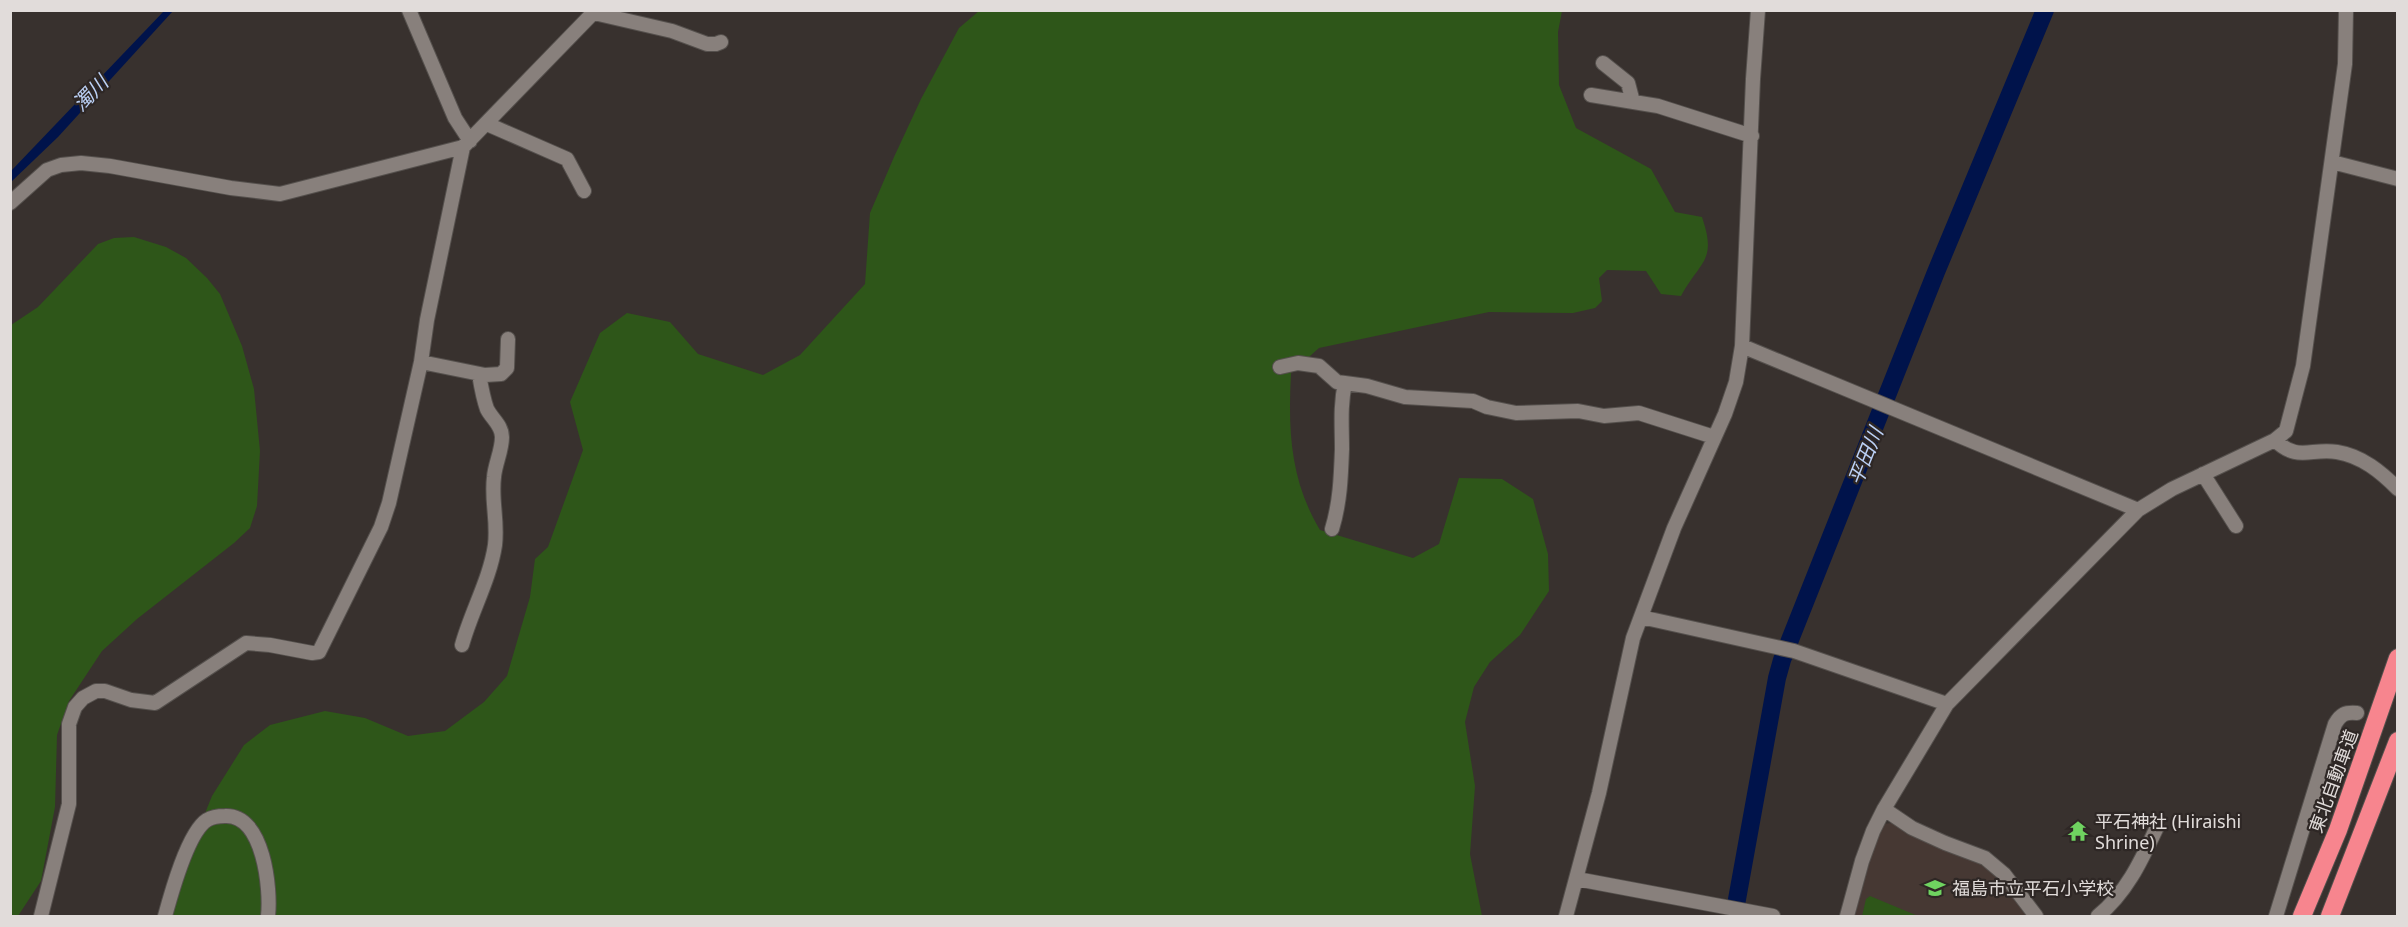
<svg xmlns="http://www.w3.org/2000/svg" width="2408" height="927" viewBox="0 0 2408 927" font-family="'Noto Sans','Noto Sans JP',sans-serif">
<rect width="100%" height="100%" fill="#38312e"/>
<path fill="#463833" d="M1892,823l100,45 38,48h-175l22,-82 5,-10z"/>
<path fill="#2e5619" d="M979,11h583l-4,21 1,53 17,43 75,41 24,43 27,5c15,44 -1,43 -21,79l-20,-2 -15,-23 -39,-1 -8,8 3,23 -7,7 -22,5 -84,-1 -170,36 -28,25c-3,57 -1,107 29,157l93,28 26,-14 20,-66 43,1 31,20 15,55 1,37 -29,44 -30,27 -16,25 -9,35 10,64 -5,68 12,62h-1319l49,-120 32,-51 26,-20 55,-14 40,7 43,18 37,-5 39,-29 23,-26 23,-79 5,-38 13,-12 35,-97 -13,-48 30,-69 27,-20 43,9 28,32 65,21 37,-20 65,-71 5,-71 24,-56 27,-58 38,-71z
M134,237l32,10 20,11 21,20 13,16 22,52 12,43 6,62 -3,55 -7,22 -16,15 -97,76 -35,32 -33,50 -12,34 -2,72 -14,74 -23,35h-7v-591l27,-18 60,-63 16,-6z
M1870,896l48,20h-56l4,-17z"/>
<path fill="#00134b" d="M164,11h9l-115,126 -47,45v-11z"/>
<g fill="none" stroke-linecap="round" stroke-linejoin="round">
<path stroke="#00134b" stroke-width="18" d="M1734,916l43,-238 5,-18 154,-388 109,-262"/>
<g stroke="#55504d" stroke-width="16">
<path id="minor" d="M409,10l46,108 15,23
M594,13l78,18 35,13h9l5,-2
M1603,63l25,20 5,19
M1591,95l67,11 94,30
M487,124l80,35 17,32
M2332,162l66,17
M10,203l37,-33 14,-5 20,-2 29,3 121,22 49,6 183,-47 133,-137
M1742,346l396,164
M421,362l64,13 16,-1 6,-6 1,-29
M1280,367l18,-4 21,3 18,16 30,4 38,11 68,4 14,6 29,6 62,-2 26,5 35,-3 75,24
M2275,440c22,22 35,8 62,12 25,4 44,20 61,37
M2203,474l33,52
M1332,529c8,-26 9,-52 10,-80 0,-23 -2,-43 3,-66
M1641,617l153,34 153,53
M462,645c9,-33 28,-66 33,-100 3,-25 -4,-44 -1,-68 1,-13 8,-26 8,-40 0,-12 -10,-18 -15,-28 -4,-11 -6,-23 -8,-35
M1884,809l28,19 33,15 40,15 19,16 32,42
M1577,879l196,37
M41,916l28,-112v-80l6,-17 8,-9 13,-7h9l26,9 24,3 91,-60 24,2 42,8 7,-1 62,-125 8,-24 32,-141 6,-42 36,-173
M165,916c6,-22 23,-84 42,-96 5,-3 13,-4 18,-4 39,-2 46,74 43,100
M1566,916l33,-123 34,-155 41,-110 51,-114 11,-32 6,-36 11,-267 5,-69
M1847,916l15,-55 11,-30 11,-22 63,-105 191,-194 34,-21 103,-49 11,-9 17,-65 42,-302 1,-54
M2098,916c29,-24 43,-55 59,-89
M2276,916l59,-192c6,-10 10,-12 22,-11"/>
</g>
<g stroke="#55504d" stroke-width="20">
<path id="highway" d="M2302,916l36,-86 60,-172
M2330,916l68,-175"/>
</g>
<use href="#minor" stroke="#88807c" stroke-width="14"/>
<use href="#highway" stroke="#f7858e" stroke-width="18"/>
</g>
<defs>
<g id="temple-bare" transform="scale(1.62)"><path d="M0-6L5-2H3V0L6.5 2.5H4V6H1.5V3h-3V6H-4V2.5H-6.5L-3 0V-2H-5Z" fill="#6fd360" stroke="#2e2725" stroke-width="2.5" paint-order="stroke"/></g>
<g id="school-bare" transform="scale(1.62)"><path d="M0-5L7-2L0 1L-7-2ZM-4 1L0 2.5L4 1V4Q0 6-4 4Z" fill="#6fd360" stroke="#2e2725" stroke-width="2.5" paint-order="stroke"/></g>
</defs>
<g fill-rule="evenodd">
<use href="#temple-bare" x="2078" y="831"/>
<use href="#school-bare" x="1935" y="888"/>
</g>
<g text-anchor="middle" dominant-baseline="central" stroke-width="4.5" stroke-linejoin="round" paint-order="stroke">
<g font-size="18" fill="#e1dcda" stroke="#2e2725">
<text transform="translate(2333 781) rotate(-70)">東北自動車道</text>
</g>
<g font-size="18" fill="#e1dcda" stroke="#2e2725" text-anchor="start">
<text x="2095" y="821">平石神社 (Hiraishi<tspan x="2095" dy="21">Shrine)</tspan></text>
<text x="1952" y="888">福島市立平石小学校</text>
</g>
<g font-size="20" font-style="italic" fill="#bcd1f6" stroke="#2e2725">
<text transform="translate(90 93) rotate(-46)">濁川</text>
<text transform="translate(1865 456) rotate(-68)">平田川</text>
</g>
</g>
<rect width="2408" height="927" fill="none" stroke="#e1dcda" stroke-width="24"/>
</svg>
